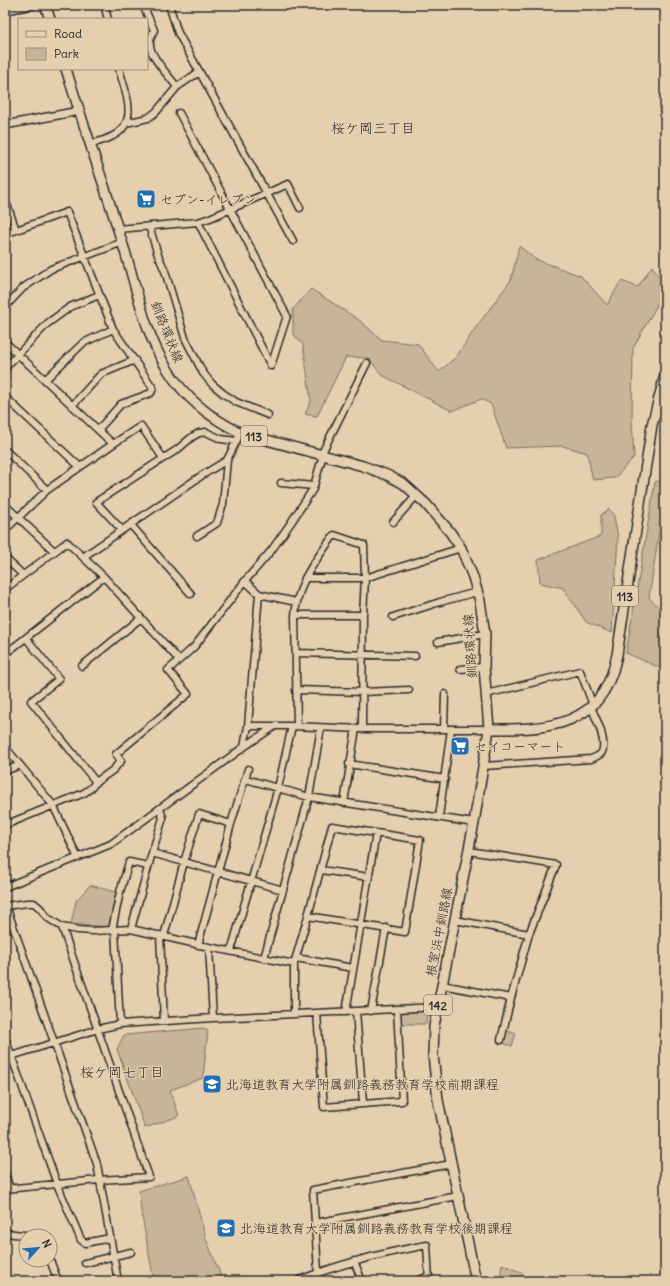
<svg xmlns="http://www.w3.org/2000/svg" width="670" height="1286" viewBox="0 0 670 1286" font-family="Delius,'Klee One',sans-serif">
<rect width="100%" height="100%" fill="#e5cfaf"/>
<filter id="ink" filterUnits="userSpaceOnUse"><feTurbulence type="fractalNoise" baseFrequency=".025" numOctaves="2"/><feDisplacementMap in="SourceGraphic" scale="8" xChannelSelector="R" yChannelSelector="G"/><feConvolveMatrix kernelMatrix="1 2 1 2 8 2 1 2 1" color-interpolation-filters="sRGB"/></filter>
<g filter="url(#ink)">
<path fill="#c7b499" stroke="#797062" d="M519,246l16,13 46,17 26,29 14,-24 17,6 14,-21 13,19v6l-32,57 -1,73 2,36 -19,21 -22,2 -6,-27 -24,-7 -57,2 -15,-44 -10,-5 -29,12 -70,-36 -14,-17 -22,-1 -29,59 -12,-2 6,-13 -8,-56 -10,-11v-25l18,-20 48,31 23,20 36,4 21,28 18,-16 15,-23 39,-53z
M665,479v22l-6,31 -10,66 16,15v57l-39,-17 29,-171z
M609,509l5,7 4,22 -6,95 -26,-11 -23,-34 -23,-5 -2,-23 63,-24v-21z
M90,885l26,7 -7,35 -38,-3 5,-23z
M404,1011h21l2,4 -1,9h-25l-1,-8z
M204,1028l4,3 -5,47 -33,12 9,26 -34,12 -28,-79 7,-14z
M505,1031l11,2 -4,13 -10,-3z
M189,1176l17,63 17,42h-69l-13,-70 -2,-20z
M502,1264l18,8 9,9h-29z"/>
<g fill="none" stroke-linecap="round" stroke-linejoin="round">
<g stroke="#2b2b2b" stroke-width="9">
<path id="minor" d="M104,5l4,14
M143,5l11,25c-2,5 -5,10 -4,15 0,12 20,32 27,42
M169,5l9,28 115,208
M5,11l29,-6
M179,113l108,203 -16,50 -73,-144
M126,123l22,-5 8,-6 21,-25 22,-15
M90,144c8,-2 16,-4 23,-8 27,-14 12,-45 6,-67
M5,199l11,31
M149,226l9,29 7,16 20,67 18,35 9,11 12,10 12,8 32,13
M118,229l80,-7 12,-4 78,-34 12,24
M5,234l62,-22 46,117 40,59 -2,5 -30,11 -23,26
M5,307l18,-19 28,-19 72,-27
M5,342l108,102
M5,368l43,-45 22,-16 29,-12
M45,380l38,-37 30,-14
M5,397l75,70
M72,406l29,-32 34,-14
M5,450l42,40
M321,455l46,-92
M281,483l33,3
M5,505l49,46
M393,522l24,-27
M131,525l60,69
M5,530l42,-40 66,-46 28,-18 22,32
M122,530l-26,-28 82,-53 14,-12 7,-4 7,-1 15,7 15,2
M197,536l20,-13 6,-19 4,-44 11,-22
M83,557l118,-81 26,-16
M5,558l18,17
M305,578h60l96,-30
M245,581l14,13 37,8
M5,589l62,-47 37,35 75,83
M295,615h68
M393,617l47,-15 37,-10
M438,642l47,-8
M296,653l119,3
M5,654l99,-77
M82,666l59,-48
M460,669l24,-2
M296,690l67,2 46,-2
M486,694l94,-23 13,34
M248,726h44l70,3h127
M297,726l-2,-111c3,-34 20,-54 39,-80l30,10 1,33 -2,37 -1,114
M444,729l1,-35
M5,747l48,58 25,53
M244,747l4,-21 11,-132
M349,764l96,15
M483,766l108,-7c4,-2 9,-3 11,-7 5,-12 -6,-34 -11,-45
M5,771l15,-6
M246,779l63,18 165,26
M96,782l17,-12 8,-9 -5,-7 72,-60 -20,-24 26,-23 51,-66 26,-30 19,-27 23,-35 10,-34
M344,803l12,-75
M439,817l12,-88
M5,825l79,-32 7,-5 5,-6 -65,-81 28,-22 -33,-41
M469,851l87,14 -27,69 -18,64 -10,42
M152,853l131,37
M321,870l48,7
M5,887l106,-43 133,-97 31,-21
M5,906l22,-3h7l6,5 8,10 14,9 16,3 15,1 38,-2 78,18 85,17
M6,906l91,258 21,117
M455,920l74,14
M131,929l21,-76 11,-35 -3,-9
M112,930l8,-38 9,-30 19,4
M115,930l5,94
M160,935l4,86
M164,936l20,-74 15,-48 32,10
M198,945l33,-121 17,-55
M209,947l4,71
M231,951l47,-163 14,-62
M264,958l45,-161 12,-69
M296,958l57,10
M442,985l69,13
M356,1011l7,92
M371,1011l15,-83
M346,1012l30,-179
M317,1013l7,94 78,-6 -5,-92
M294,1014v-50l14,-48 24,-90 88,14 -15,92 -97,-16
M5,1038l52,146 24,56 4,3 25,-5
M5,1058l93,-29 22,-5 93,-6 224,-11
M5,1174l5,15
M5,1189l94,-9 50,-3 -87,-250
M315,1223l143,-27
M5,1233l28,3
M50,1260l8,21
M354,1261l8,20
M85,1263l46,-11
M318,1272l-5,-82 138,-26
M297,1281c42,-17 85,-28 130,-36l2,36
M417,1281l12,-5"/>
</g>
<g stroke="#2b2b2b" stroke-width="10">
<path id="tertiary" d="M5,125l74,-14"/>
</g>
<g stroke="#2b2b2b" stroke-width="12">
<path id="primary" d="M45,5l5,14
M66,69c18,58 38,115 56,173 14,42 22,91 46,128 17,28 44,49 73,63l122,33 24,9 17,9 22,20 24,28 11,16 12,29 7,24 5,33 -1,33 5,62 -15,94 -40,203 -1,29 5,45 38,181
M489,729c48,0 103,1 122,-53 3,-7 4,-14 6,-21l35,-230 13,-50"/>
</g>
<use href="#minor" stroke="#e5cfaf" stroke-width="6"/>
<use href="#tertiary" stroke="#e5cfaf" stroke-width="7"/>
<use href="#primary" stroke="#e5cfaf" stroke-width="9"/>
</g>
</g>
<defs>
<g id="supermarket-square" transform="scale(1)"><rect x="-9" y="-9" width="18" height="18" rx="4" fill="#1f6fb2" stroke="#e5cfaf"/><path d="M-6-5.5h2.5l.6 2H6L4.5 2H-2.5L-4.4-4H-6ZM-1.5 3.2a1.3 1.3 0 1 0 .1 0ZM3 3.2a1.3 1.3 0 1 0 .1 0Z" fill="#fff"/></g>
<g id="school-square" transform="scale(1)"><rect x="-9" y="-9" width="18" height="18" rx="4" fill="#1f6fb2" stroke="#e5cfaf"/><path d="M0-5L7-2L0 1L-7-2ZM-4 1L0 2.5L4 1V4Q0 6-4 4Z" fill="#fff"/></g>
</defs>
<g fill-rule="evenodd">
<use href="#supermarket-square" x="146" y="199"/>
<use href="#supermarket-square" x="460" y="746"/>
<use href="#school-square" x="212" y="1084"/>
<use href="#school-square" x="226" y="1228"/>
</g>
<g text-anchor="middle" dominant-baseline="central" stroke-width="3" stroke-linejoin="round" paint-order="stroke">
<g fill="#e5cfaf" stroke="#635c53" stroke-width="1">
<rect x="241" y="426" width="26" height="20" rx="3"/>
<rect x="612" y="586" width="26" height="20" rx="3"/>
<rect x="424" y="995" width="28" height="20" rx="3"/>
</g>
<g font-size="12" font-weight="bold" fill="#2b2b2b">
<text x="254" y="436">113</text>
<text x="625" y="596">113</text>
<text x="438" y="1005">142</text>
</g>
<g font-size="13" fill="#2b2b2b" stroke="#e5cfaf" text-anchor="start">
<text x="160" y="199">セブン-イレブン</text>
<text x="474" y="746">セイコーマート</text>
<text x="226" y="1084">北海道教育大学附属釧路義務教育学校前期課程</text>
<text x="240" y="1228">北海道教育大学附属釧路義務教育学校後期課程</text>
</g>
<g font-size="13" fill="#2b2b2b" stroke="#e5cfaf">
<text transform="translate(167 332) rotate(68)">釧路環状線</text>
<text transform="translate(470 646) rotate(-94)">釧路環状線</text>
<text transform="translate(439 932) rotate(-79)">根室浜中釧路線</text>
</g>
<g font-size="14" fill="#2b2b2b" stroke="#e5cfaf">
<text x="373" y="128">桜ケ岡三丁目</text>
<text x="122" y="1072">桜ケ岡七丁目</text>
</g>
</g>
<rect width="670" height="1286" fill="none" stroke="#e5cfaf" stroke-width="20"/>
<rect x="10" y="10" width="650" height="1266" fill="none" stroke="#2b2b2b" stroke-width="1.5" filter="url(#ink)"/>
<rect x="18" y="18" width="130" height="52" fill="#e5cfaf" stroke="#9b8d7a"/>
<rect x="26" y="31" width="20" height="6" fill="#e5cfaf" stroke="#9b8d7a"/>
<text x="54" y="38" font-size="12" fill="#2b2b2b">Road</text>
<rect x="26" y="48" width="20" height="12" fill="#c7b499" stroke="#9b8d7a"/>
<text x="54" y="58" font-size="12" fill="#2b2b2b">Park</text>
<g transform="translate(38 1248) rotate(63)"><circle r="19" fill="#e5cfaf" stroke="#9b8d7a"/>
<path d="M0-3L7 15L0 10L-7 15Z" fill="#1f6fb2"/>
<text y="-6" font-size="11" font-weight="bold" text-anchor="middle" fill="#2b2b2b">N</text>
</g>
</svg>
